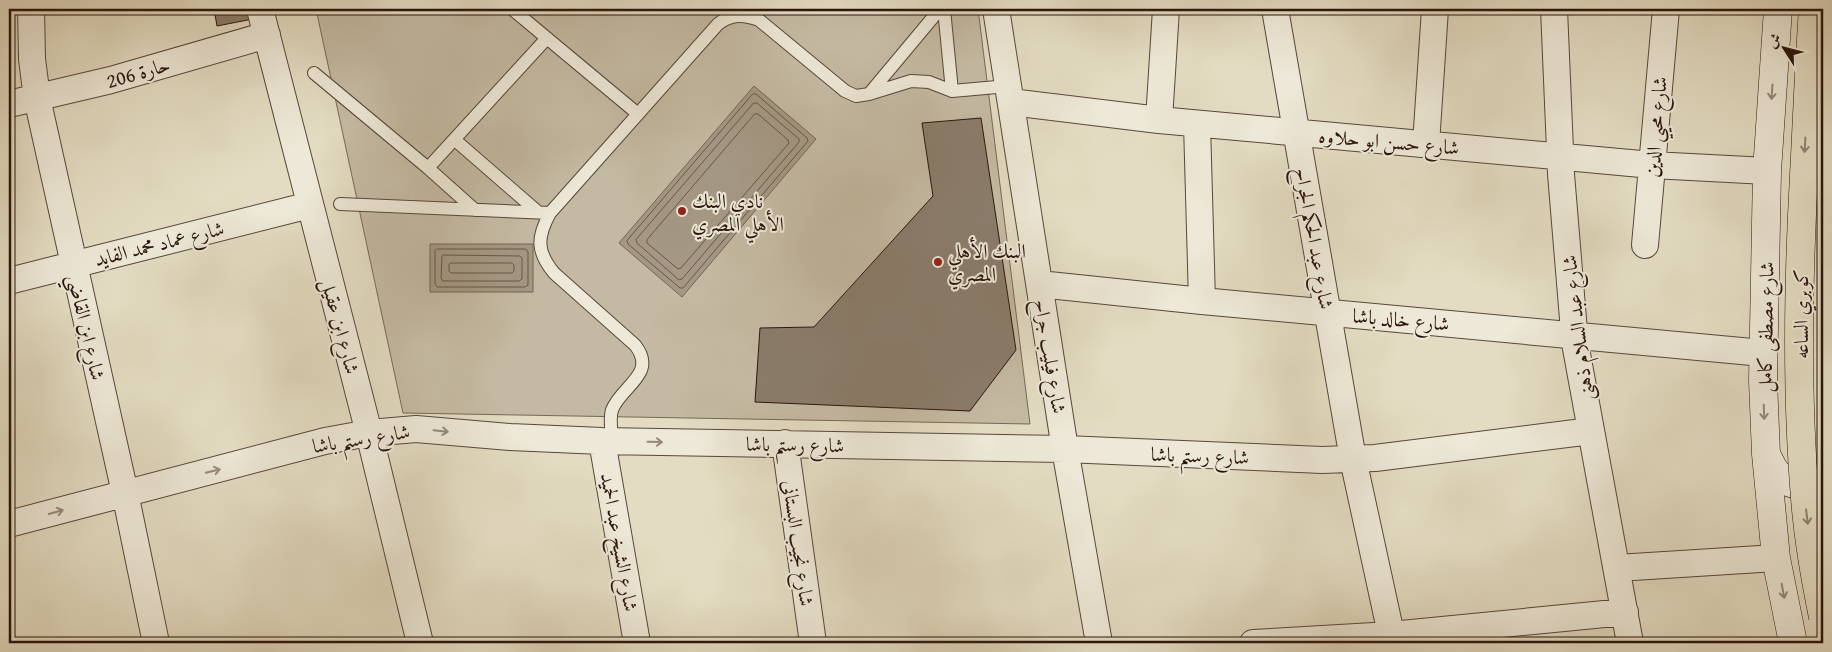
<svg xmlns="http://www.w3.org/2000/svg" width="1832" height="652" viewBox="0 0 1832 652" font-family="'Gentium Book Plus',Amiri,serif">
<rect width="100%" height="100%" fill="#e3dcc2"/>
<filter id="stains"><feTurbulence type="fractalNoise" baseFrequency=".004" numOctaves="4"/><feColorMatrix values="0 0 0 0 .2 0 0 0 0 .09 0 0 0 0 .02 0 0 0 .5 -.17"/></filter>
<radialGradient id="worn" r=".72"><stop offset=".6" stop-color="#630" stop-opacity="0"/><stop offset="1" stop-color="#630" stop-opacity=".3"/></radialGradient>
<path fill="#c4baa3" stroke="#776858" d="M316,9h662l52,415 -627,-11z"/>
<path fill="#a49884" stroke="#736454" d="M754,86l62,53 -134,158 -63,-54z
M430,244h103v48h-103z"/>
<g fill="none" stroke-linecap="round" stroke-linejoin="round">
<path stroke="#675648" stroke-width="1" d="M753,94h3l51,44 1,3 -125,147h-3l-52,-44 -1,-3z
M754,103h3l42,36v3l-117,137 -3,1 -42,-37 -1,-3z
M755,114h3l30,26 1,3 -108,125 -3,1 -31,-26v-3z
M437,249h89l2,3v33l-3,2h-88l-2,-3v-33z
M443,255l77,1 2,2v21l-3,2h-76l-2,-3 1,-21z
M451,263h61l2,2v6l-2,2h-61l-2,-2v-6z"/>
</g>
<path fill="#8a7c6b" stroke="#2a150d" d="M214,9h41l3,9 -41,8z
M981,118l35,232 -46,61 -215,-9 5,-74 54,-1 119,-131 -11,-73z"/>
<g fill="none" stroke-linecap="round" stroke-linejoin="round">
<g stroke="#58473a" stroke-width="14">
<path id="lane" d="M512,9l126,105
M944,9l8,82
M314,73l114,95 47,42
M869,94l71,-85
M455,140l83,72
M428,168l119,-130
M340,204l210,9
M612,441c0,-9 -3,-22 0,-31 9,-24 46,-36 23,-65l-81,-72c-18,-22 -17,-36 -4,-60l168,-189c13,-10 25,-10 41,-4l86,71 11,5 13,-2 42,-13 18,1 23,9 56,-5"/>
</g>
<g stroke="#58473a" stroke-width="28">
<path id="street" d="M31,9l1,50 5,39 88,395 31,150
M260,9l109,424 51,210
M996,9l69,440 34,194
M1275,9l78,450 40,184
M1554,9l7,165 14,169 55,300
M1011,102l148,18 493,45 115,6
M9,104l102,-24 156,-45
M1159,120l7,-111
M1197,124l5,177
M1426,144l9,-135
M1645,245l21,-236
M9,281l301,-76
M1039,284l163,17 561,52
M602,441l35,202
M785,443l28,200
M9,524l316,-83 44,-8 47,-4 94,8 92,4 463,8 257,11 53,-2 216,-27
M1617,568l159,-10
M1253,643l138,-8 234,-23"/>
</g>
<g stroke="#2a150d" stroke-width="29">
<path id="secondary" d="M1778,9l-11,162 -4,210 3,73 10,104 17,85
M1766,454c3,6 6,13 10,18 11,14 31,17 47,13"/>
</g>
<use href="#lane" stroke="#ede8d7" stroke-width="12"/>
<use href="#street" stroke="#ede8d7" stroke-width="26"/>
<use href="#secondary" stroke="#ede8d7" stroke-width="28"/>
<g stroke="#2a150d" stroke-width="29" stroke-linecap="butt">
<path id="primary-bridge" d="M1813,9c-4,55 -6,111 -9,166 -6,108 -8,216 1,323 3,40 10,80 18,119"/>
</g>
<use href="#primary-bridge" stroke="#e3dcc2" stroke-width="28"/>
</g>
<defs><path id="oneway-shaft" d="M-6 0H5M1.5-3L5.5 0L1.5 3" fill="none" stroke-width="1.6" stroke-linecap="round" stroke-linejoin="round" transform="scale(1.25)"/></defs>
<g stroke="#95897c">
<use href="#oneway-shaft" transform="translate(1772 92) rotate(94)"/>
<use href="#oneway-shaft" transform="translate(1764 412) rotate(88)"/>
<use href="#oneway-shaft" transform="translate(441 431) rotate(6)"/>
<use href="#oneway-shaft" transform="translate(655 442) rotate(1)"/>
<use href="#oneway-shaft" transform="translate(213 471) rotate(-14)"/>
<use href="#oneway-shaft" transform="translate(56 512) rotate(-15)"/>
<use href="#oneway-shaft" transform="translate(1783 591) rotate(79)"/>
</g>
<g stroke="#908271">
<use href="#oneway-shaft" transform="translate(1805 145) rotate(93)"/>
<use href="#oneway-shaft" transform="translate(1807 517) rotate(83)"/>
</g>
<g fill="#8f2418" stroke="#ede8d7" stroke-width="2">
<circle cx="682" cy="211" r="5"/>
<circle cx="938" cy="262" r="5"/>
</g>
<g text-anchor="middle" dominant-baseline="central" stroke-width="4" stroke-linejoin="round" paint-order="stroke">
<g font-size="20" fill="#2a150d" stroke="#ede8d7">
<text transform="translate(138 72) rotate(-16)">حارة 206</text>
<text transform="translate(1655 127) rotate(-85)">شارع محيي الدين</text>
<text transform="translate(1389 141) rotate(5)">شارع حسن ابو حلاوه</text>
<text transform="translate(1315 238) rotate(80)">شارع عبد الحكم الجراح</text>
<text transform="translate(159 243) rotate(-14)">شارع عماد محمد الفايد</text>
<text transform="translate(1800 314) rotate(-90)">كوبري الساعه</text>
<text transform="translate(1401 319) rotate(5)">شارع خالد باشا</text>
<text transform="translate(341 326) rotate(75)">شارع ابن عقيل</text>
<text transform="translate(87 327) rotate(77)">شارع ابن القاضي</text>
<text transform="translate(1765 327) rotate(-89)">شارع مصطفى كامل</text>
<text transform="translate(1577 328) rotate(-97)">شارع عبد السلام ذهنى</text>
<text transform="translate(1051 356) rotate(81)">شارع فيليب جراح</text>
<text transform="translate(361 438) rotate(-9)">شارع رستم باشا</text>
<text transform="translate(795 444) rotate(1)">شارع رستم باشا</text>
<text transform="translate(1200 455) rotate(2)">شارع رستم باشا</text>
<text transform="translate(620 542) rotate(80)">شارع الشيخ عبد الحميد</text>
<text transform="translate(799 543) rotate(82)">شارع نجيب البستانى</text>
</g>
<g font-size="20" fill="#2a150d" stroke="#ede8d7" text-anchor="start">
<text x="692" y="200">نادي البنك<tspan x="692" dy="23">الأهلي المصري</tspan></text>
<text x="948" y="250">البنك الأهلي<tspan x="948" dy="23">المصري</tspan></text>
</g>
</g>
<rect width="1832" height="652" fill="none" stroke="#e3dcc2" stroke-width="30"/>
<rect x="10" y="10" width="1812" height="632" fill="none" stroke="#2a150d" stroke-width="2.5"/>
<rect x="15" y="15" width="1802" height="622" fill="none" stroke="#2a150d"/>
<g transform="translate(1784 48) rotate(306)" stroke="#ede8d7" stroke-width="4" paint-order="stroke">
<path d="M0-4L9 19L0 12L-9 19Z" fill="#2a150d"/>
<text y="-8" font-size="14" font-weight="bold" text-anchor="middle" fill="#2a150d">ش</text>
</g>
<rect width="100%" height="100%" filter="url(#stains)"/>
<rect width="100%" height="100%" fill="url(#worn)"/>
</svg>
